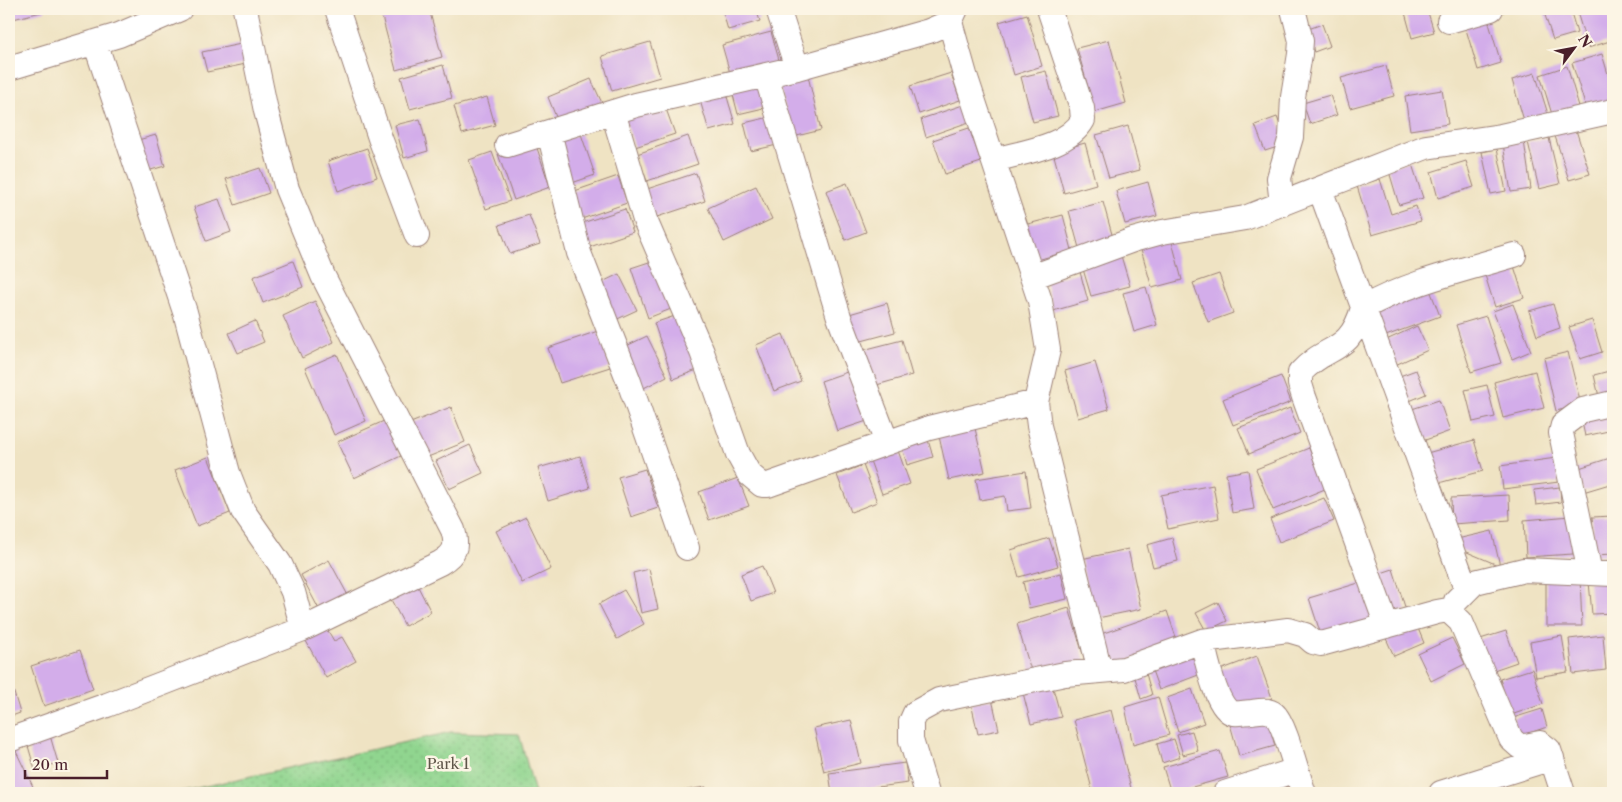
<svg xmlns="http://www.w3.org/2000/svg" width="1622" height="802" viewBox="0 0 1622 802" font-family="'Libre Caslon Text',serif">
<defs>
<pattern id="grass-dots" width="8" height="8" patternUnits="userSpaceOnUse" patternTransform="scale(1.25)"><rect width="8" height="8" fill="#90d58f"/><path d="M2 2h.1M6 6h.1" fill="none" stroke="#7eb67c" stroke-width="1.8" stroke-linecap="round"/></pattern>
</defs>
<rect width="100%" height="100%" fill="#fcf5e5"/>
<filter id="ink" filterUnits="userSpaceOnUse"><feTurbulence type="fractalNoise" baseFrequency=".02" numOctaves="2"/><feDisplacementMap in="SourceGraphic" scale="10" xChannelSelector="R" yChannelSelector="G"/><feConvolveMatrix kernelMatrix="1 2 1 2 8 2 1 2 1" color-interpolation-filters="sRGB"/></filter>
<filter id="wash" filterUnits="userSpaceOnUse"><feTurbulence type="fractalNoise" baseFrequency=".0096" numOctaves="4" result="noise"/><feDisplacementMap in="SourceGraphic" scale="20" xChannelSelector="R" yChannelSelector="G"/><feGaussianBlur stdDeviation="1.12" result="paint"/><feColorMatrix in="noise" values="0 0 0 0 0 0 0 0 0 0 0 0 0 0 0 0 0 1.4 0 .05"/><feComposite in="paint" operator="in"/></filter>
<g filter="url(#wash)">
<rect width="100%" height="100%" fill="#efe3c3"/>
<path fill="url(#grass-dots)" stroke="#6d7a5d" d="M451,732l68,2 16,59h-361z"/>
<g id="blocks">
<path fill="#d3adea" d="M10,9h35v2l-32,8z
M380,9h49l13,48 -46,13z
M722,9h34l4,12 -32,9z
M1404,9h23l7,23 -22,6z
M1543,9h27l7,24 -24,7z
M1576,9h31l6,19v12l-25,8z
M1027,14l15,52 -28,9 -15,-53z
M1488,20l13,43 -23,7 -13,-44z
M1322,24l8,22 -16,6 -8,-22z
M771,32l10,35 -49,13 -10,-35z
M1109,40l17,63 -31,9 -18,-64z
M650,42l10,35 -48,14 -10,-35z
M241,44l5,20 -39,8 -5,-20z
M1602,54l11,37v8l-27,9 -14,-45z
M443,65l9,33 -42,11 -9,-32z
M1386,66l8,30 -44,12 -9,-30z
M1567,66l14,47 -27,8 -14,-46z
M1046,71l12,45 -25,6 -12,-45z
M951,73l9,27 -41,14 -9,-28z
M1535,73l14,44 -24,7 -13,-44z
M808,76l13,54 -28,7 -14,-53z
M591,79l11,24 -44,19 -10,-25z
M762,80l6,27 -30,7 -7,-27z
M725,90l10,34 -26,7 -10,-34z
M1442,90l6,34 -38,6 -5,-34z
M1330,95l7,20 -27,9 -7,-21z
M487,97l8,28 -33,9 -8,-28z
M963,105l6,17 -43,15 -5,-18z
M665,106l10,28 -40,13 -10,-27z
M770,117l7,28 -26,6 -7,-28z
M1277,117l10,27 -22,7 -10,-26z
M420,119l8,32 -24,7 -9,-33z
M1128,126l12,44 -31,8 -13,-43z
M1575,127l15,47 -21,6 -15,-47z
M969,128l12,34 -36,12 -12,-34z
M581,134l14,41 -26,9 -15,-41z
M156,135l9,31 -25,7 -9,-31z
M688,136l10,28 -51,17 -10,-27z
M1549,138l11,46 -21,5 -11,-47z
M1524,141l7,48 -20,3 -8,-48z
M535,142l15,45 -36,13 -16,-46z
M1085,143l11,41 -32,9 -11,-41z
M367,148l10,29 -39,14 -10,-30z
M1497,149l9,42 -15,3 -9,-42z
M492,152l18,49 -24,8 -17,-49z
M1411,161l12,37 -24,7 -11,-37z
M1466,161l8,26 -36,11 -7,-26z
M260,168l9,25 -34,12 -9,-26z
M696,173l9,28 -51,17 -10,-28z
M618,176l9,27 -51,18 -10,-27z
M1380,179l11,35 25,-8 5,15 -49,14 -15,-49z
M1148,182l9,34 -32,8 -9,-33z
M847,183l19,49 -21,8 -19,-49z
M756,186l16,33 -48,23 -16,-34z
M219,199l12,33 -25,9 -12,-34z
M1103,202l10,36 -34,10 -10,-37z
M625,209l8,23 -49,17 -8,-24z
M529,215l11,29 -30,10 -11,-29z
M1063,215l9,35 -38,11 -10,-36z
M1170,234l12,46 -30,8 -13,-46z
M1119,249l11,37 -39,10 -11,-37z
M655,260l16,49 -23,9 -17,-50z
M293,261l10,26 -40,16 -10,-26z
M1513,263l11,35 -29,9 -11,-35z
M1080,272l8,29 -35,10 -7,-30z
M619,274l18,36 -26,12 -17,-36z
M1219,274l14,39 -25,9 -15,-39z
M1146,287l11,38 -23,7 -11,-39z
M1430,290l10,26 -57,21 -10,-27z
M315,301l19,41 -32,16 -19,-42z
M887,303l8,29 -41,11 -8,-28z
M1513,304l18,47 -19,8 -19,-48z
M1553,304l7,24 -23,8 -8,-25z
M678,315l19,55 -24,9 -19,-56z
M1486,316l15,47 -30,9 -15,-47z
M1592,320l10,32 -22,7 -11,-32z
M255,321l9,21 -26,11 -9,-20z
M1417,326l11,24 -35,16 -11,-24z
M598,331l12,36 -50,16 -12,-35z
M783,334l18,47 -27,10 -18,-46z
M647,336l20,40 -29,15 -20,-41z
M902,340l10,35 -39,11 -10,-36z
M1568,352l13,53 -25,6 -12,-53z
M337,354l29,67 -32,14 -29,-67z
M1095,362l14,47 -31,9 -13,-47z
M1416,370l10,24 -19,8 -10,-25z
M1613,370v28l-13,3 -6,-26z
M850,371l17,50 -30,10 -16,-50z
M1535,371l9,37 -41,10 -9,-36z
M1281,376l10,26 -58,23 -10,-26z
M1487,385l8,32 -22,5 -8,-32z
M1439,400l11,31 -30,11 -11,-32z
M451,407l14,35 -42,17 -15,-35z
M1613,407v23l-28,6 -5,-23z
M1290,408l10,25 -51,21 -11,-26z
M384,421l17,35 -47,22 -17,-36z
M974,424l11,48 -36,8 -11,-48z
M926,433l7,24 -26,8 -7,-25z
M1474,440l9,31 -48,13 -8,-31z
M470,445l13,28 -34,16 -13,-28z
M896,445l14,39 -28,10 -14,-39z
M1309,448l16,41 -52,21 -17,-41z
M580,456l10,32 -42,13 -10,-33z
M208,457l22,56 -33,13 -22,-56z
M1613,457v26l-30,9 -7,-23z
M1556,458l3,24 -56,7 -3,-23z
M863,465l14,37 -26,10 -14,-37z
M645,469l13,39 -27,9 -13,-40z
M1248,470l6,39 -22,4 -6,-39z
M1026,471l5,37 -24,3 -2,-15 -25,4 -4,-21z
M738,478l11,28 -40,14 -10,-28z
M1213,485l6,33 -51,11 -7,-34z
M1560,487l1,15 -25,3 -2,-15z
M1509,495l1,25 -58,4 -1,-26z
M1324,498l10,23 -55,21 -9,-23z
M1571,516l2,38 -47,3 -2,-37z
M1613,516v38l-18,1 -3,-38z
M526,517l25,52 -29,14 -26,-52z
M1492,531l8,35 -40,-17 -3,-10z
M1049,538l9,28 -39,11 -8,-27z
M1172,538l6,23 -25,6 -6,-22z
M1128,549l13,60 -48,10 -12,-60z
M329,560l22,41 -28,16 -22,-42z
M762,566l11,27 -22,8 -10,-27z
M649,569l9,40 -17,4 -8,-40z
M1393,569l13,41 -20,7 -14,-41z
M1061,573l6,26 -38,9 -6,-26z
M413,577l18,35 -26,14 -18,-34z
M1580,577l2,49h-36v-48z
M1613,580v33l-21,1 -3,-32z
M1362,582l12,40 -52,16 -13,-40z
M624,590l20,34 -27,15 -18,-35z
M1218,602l9,19 -21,10 -10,-18z
M1069,608l16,53 -52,16 -16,-53z
M1167,611l11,32 -69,24 -11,-32z
M1611,620h2v24h-1z
M1415,621l9,22 -30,13 -10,-22z
M327,629l7,12 8,-4 14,24 -30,17 -20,-37z
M1506,631l11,31 -29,10 -11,-32z
M1603,635l3,35 -33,4 -4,-35z
M1562,636l6,36 -32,5 -6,-35z
M1452,638l13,26 -34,17 -13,-27z
M1191,647l10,27 -42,16 -10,-28z
M80,650l13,39 -49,17 -13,-40z
M1257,656l15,42 -37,13 -15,-41z
M1532,669l11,35 -32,11 -11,-36z
M1145,670l7,25 -11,4 -7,-25z
M9,676l11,37 -11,4z
M1051,681l10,36 -30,7 -9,-35z
M1192,689l12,34 -26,9 -11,-34z
M1158,697l11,38 -36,10 -8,-38z
M992,699l7,31 -21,4 -7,-31z
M1542,709l5,18 -27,9 -7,-18z
M1111,710l21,82 -39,1 -19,-73z
M1266,714l9,32 -36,10 -9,-32z
M851,720l10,43 -37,9 -10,-44z
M1192,731l6,20 -15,4 -6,-20z
M49,732l9,31 -23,7 -9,-31z
M1174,739l6,18 -18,6 -5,-19z
M13,745l23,48h-27v-45z
M1220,751l8,26 -57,16 -8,-26z
M905,763l3,20 -76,10 -3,-20z
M1283,779l5,14h-18l-3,-9z
M1505,784l2,9h-38z
M706,787l1,6h-34v-1z"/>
</g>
</g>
<g filter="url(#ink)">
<use href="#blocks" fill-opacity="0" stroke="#9c8177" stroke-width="1"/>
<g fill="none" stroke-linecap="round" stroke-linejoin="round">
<g stroke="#9c8177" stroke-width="26">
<path id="street" d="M337,9l43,129 37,98
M778,9l19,59
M1449,21l42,-12
M950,22l15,53 75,226 8,49 -12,52 3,24 61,245
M95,42l90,270 43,161 15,38 37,53 13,28 10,37
M9,68l110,-33 61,-26
M766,75l73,242 48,126
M613,112l32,108 57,132 36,102 11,20 13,11h6l161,-57 107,-26
M549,132l30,121 49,126 59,169
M507,145l129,-40 161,-37 132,-37 21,-9 6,-13
M994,160c28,-8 74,-13 89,-40l-1,-12 -32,-96
M1320,189l146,400
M1282,204l-3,-26 12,-41 2,-40 7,-43 1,-13 -8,-32
M1032,277l101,-37 29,-8 83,-14 181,-71 75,-11 112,-25
M1590,573l-29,-140 2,-8 20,-15 30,-7
M1456,601l19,-19 49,-12 89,4
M1387,626l-83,-229 -4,-13v-11c27,-30 49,-17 63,-65 46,-26 101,-38 151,-53
M1202,641c4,15 14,69 31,72 5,1 13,-1 19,-1 7,-1 16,-3 22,2 11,9 24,64 30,79
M9,740l98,-35 196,-76 137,-66c15,-9 18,-16 13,-33l-130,-254 -36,-87 -21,-78 -21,-102
M927,793l-16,-53v-18l4,-9 24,-13 126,-26 59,-5 78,-28 86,-11 17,5 8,7 8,2 116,-32 11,-2 13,12 50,117 9,8 20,-4 9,7 14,43
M1225,793l71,-23
M1441,793l111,-35"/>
</g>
<use href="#street" stroke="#fff" stroke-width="24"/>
</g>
</g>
<g text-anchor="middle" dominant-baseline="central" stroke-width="5" stroke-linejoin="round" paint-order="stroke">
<g font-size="15" fill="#5f5649" stroke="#fcf5e5">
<text x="448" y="763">Park 1</text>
</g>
</g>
<rect width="1622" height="802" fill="none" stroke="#fcf5e5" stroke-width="30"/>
<g transform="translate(1574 48) rotate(58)" stroke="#fcf5e5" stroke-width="4" paint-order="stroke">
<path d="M0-4L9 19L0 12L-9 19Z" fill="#4a1f2b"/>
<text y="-8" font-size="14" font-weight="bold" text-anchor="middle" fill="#4a1f2b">N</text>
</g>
<path d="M25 770v8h82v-8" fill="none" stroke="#4a1f2b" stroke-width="2.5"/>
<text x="32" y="770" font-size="15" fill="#4a1f2b" stroke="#fcf5e5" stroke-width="4" paint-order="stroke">20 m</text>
</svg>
